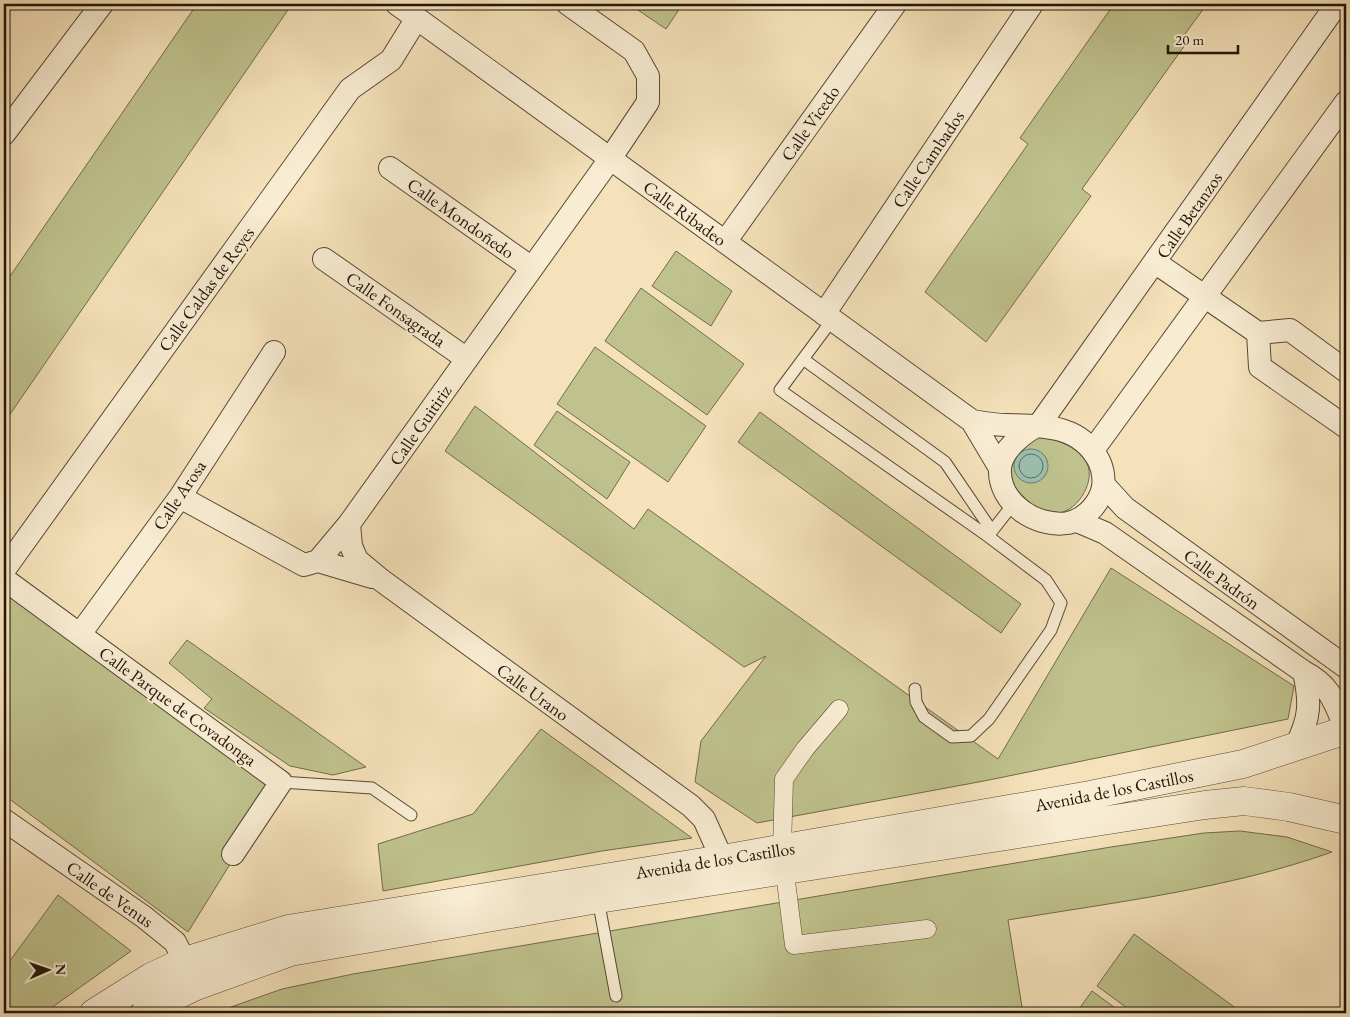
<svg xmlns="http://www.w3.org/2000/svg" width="1350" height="1017" viewBox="0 0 1350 1017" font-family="'EB Garamond',serif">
<rect width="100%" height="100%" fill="#f5e2ba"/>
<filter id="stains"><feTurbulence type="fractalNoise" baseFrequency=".004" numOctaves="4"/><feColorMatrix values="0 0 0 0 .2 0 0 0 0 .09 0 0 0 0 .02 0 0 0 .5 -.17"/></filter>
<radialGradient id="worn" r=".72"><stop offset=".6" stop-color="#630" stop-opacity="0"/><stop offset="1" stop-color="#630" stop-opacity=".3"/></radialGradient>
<path fill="#bfc28d" stroke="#716b4b" d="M197,4h95l-288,419v-138z
M629,4h46l5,4 -14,21z
M1114,4h93l-22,30 5,4 -108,151 9,7 -105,146 -61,-50 103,-148 -8,-6z
M676,251l56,40 -21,35 -59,-40z
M641,288l103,76 -37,51 -102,-74z
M595,347l111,79 -38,56 -111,-78z
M475,406l159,123 14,-20 350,250 113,-191 183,118 -6,33 -304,62 -227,42 -62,-41 6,-41 65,-85 -22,11 -299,-216z
M557,411l73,51 -23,37 -73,-54z
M760,412l261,192 -20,29 -263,-191z
M1034,435c18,4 39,8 51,25 13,18 -6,51 -27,53 -21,1 -38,-18 -49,-34l4,-26z
M4,581l277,201 -93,150 -184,-137z
M187,640l179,127 -33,8 -43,-9 -86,-58 8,-9 -43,-36z
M541,729l151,109 -90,13 -219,40 -5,-47 95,-30z
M1240,831l47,6 45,15c-104,37 -216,50 -324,68l15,93h-809l68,-24 71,-15 758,-127 93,-14z
M58,895l73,56 -87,62h-40v-44z
M1134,934l103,75 -3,4h-100l-37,-27z
M1092,991l30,22h-46z"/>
<path fill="#9cbeae" stroke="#6c7a6c" d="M1014 466a17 17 0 1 1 34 0a17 17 0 1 1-34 0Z"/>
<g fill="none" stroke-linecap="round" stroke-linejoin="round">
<path stroke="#60695c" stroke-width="1" d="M1019 466a12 12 0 1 1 24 0a12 12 0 1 1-24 0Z"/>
<g stroke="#584835" stroke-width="13">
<path id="service" d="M803,359l142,103 47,69 -3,6 -209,-147 52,-70
M992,531l22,-28
M915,689l1,13 8,15 28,20 19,-1 18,-17 62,-89 10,-27 -15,-23 -57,-43
M281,782l91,6 39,27
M598,899l18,97"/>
</g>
<g stroke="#584835" stroke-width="19">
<path id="pedestrian" d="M839,709l-34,40 -21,30 -2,70 12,96 133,-16"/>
</g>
<g stroke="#584835" stroke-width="24">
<path id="minor" d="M397,4l575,417 28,47
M4,134l98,-130
M390,168l142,100
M725,242l170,-238
M324,259l143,100
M1156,263l102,70
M824,314l208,-310
M1346,371l-56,-41 -32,3 2,34 86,60
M972,421c12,2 23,4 34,4 37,1 74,-1 93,36 5,10 6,24 2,33 -6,15 -19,26 -33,29 -32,5 -70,-20 -68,-55 2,-19 24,-36 39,-43l298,-421
M1093,450l253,-348
M1104,485l21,23 221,159
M180,497l124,68 14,-4 31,-37 261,-365 38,-57v-26l-14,-25 -66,-47
M1077,521l28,12 199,139c27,14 31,31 42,58
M349,524l2,22 6,14 24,20 310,226 13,13 18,40
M318,561l54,16
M4,570l346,-481 41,-29 26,-42
M4,579l277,203 -48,72
M80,634l100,-137 94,-145
M1296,746c14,-28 15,-43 8,-74
M4,820l140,97 31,25 17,34"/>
</g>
<g stroke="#584835" stroke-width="29">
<path id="tertiary" d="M94,1013l57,-36 34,-16 103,-32 434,-70 368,-64 153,-31 103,-34
M145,1013l20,-12 31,-15 94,-34 308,-53 607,-94 39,-4 45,6 57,13"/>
</g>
<use href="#service" stroke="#f8ecd2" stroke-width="11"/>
<use href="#pedestrian" stroke="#f8ecd2" stroke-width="18"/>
<use href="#minor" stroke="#f8ecd2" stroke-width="22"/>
<use href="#tertiary" stroke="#f8ecd2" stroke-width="28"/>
</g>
<g text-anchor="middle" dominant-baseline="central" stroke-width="4" stroke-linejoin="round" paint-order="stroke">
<g font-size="18" fill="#231409" stroke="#f8ecd2">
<text transform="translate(810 123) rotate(-55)">Calle Vicedo</text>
<text transform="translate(928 159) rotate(-56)">Calle Cambados</text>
<text transform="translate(685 213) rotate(36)">Calle Ribadeo</text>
<text transform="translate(1189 215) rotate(-55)">Calle Betanzos</text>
<text transform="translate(461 218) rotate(35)">Calle Mondoñedo</text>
<text transform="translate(206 289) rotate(-54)">Calle Caldas de Reyes</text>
<text transform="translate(396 309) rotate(35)">Calle Fonsagrada</text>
<text transform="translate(420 425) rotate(-55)">Calle Guitiriz</text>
<text transform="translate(179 495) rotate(-56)">Calle Arosa</text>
<text transform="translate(1222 579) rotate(36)">Calle Padrón</text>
<text transform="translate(533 692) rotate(36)">Calle Urano</text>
<text transform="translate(178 706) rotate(36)">Calle Parque de Covadonga</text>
<text transform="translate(1114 790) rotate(-11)">Avenida de los Castillos</text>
<text transform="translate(715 860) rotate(-9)">Avenida de los Castillos</text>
<text transform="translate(110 894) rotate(35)">Calle de Venus</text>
</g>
</g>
<rect width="1350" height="1017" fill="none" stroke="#f5e2ba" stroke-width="20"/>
<rect x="5" y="5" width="1340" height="1007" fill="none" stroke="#231409" stroke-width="2.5"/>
<rect x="10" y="10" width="1330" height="997" fill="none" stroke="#231409"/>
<g transform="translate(48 970) rotate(88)" stroke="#f8ecd2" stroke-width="4" paint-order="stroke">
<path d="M0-4L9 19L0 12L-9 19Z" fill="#231409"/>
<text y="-8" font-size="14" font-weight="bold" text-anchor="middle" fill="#231409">N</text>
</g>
<path d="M1168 45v8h70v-8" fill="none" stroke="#231409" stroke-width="2.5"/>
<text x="1175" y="45" font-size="15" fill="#231409" stroke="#f8ecd2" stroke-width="4" paint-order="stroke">20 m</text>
<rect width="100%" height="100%" filter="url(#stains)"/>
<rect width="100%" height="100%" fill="url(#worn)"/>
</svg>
